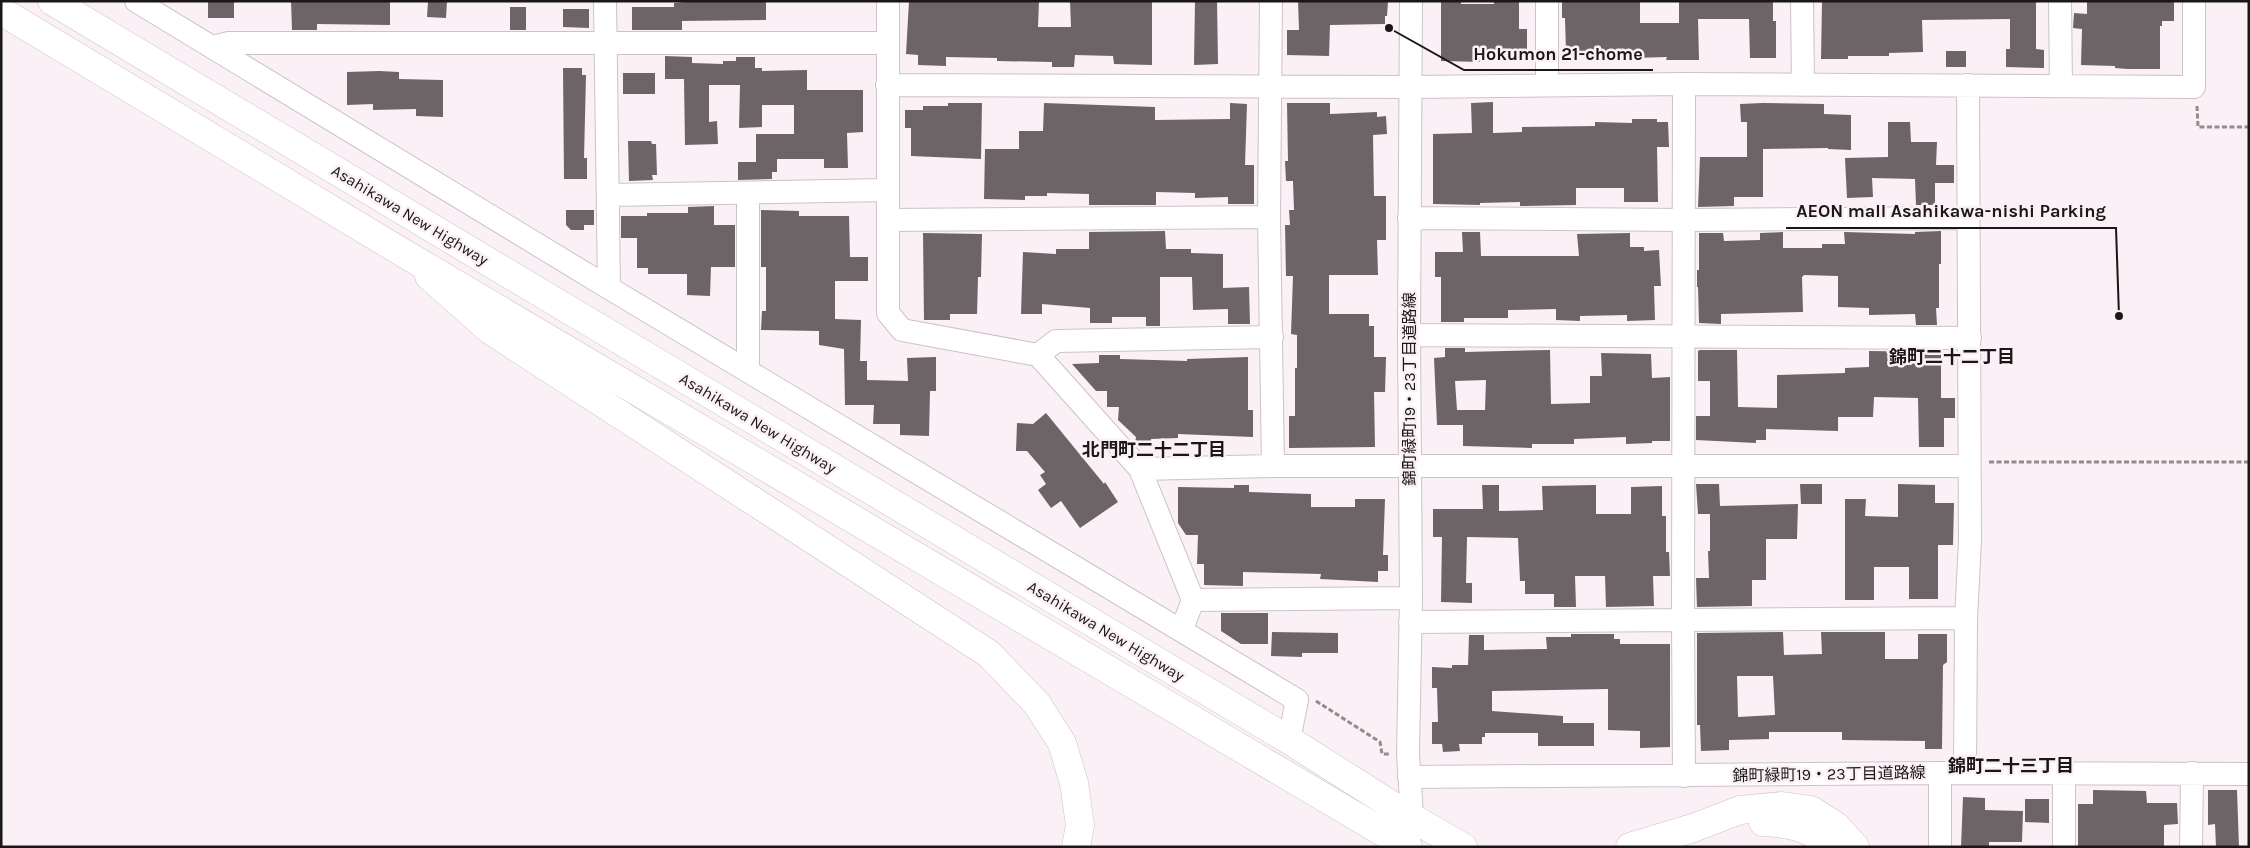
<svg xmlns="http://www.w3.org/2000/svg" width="2250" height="848" viewBox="0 0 2250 848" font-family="Karla,'Noto Sans JP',sans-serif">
<rect width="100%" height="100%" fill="#faf0f5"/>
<path fill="#6d6468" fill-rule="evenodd" d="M208,1h26v17h-26z
M291,1h99v24l-73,-1v6h-25z
M428,1h19l-1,17 -19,-1z
M692,1h74v19l-84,1v9h-50v-23h42v-4z
M909,1h130l-1,26h33l-1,-26h82v64l-38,-1 -1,-8 -38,-1 -1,12h-22v-5l-55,-1v-3l-51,-1v9l-28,-1v-10l-12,-1z
M1195,1h22l1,63 -24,1z
M1298,1h90l-1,15h-2v8l-55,1 -1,31 -42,-1v-25h12z
M1441,1h20v3h33v-3l25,1v27h8v24h-17v3l-26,1v5l-43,-1z
M1562,1h78v22h39v-22h94v20h3v37h-26l-1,-39h-51l1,41h-33l1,-3 -70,2v-8l-31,1 -1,-34h-3z
M1822,1h214v48l8,1v18l-38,-1v-18h4v-30l-88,1 1,32 -34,1v3h-41v3h-27z
M2087,1h87v20h-12v5h-2v43h-32l-13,-1v-2l-34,-1 1,-36 -9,-1 1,-15 13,1z
M510,7h16v23h-16z
M563,9h26v19l-26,-1z
M1946,51h20v16h-20z
M665,56l27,1v6l31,1v-3h13v-4h19v11h7v3l45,-1v20h56v42l-16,1 1,35h-24v-9h-47v13h-5v7l-34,1v-18h18v-28h38v-29h-32v22l-23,1 1,-43h-31v37l8,-1 1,23 -33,1 -1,-66h-19z
M563,68h19v7h4l-2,83h3v21h-23z
M379,71l20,1v7l44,1v37l-27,-1v-7l-43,1v-6l-26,1v-33z
M623,73h32v21h-32z
M1493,102v31l29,-1v-5l73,-1v-4l37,1v-4h25v3h11l1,25h-12l1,55h-34v-14h-48v17l-56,1v-4l-40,1v2l-47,-1v-70l39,-1 -1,-30z
M948,103h34l-1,56 -70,-3v-28h-6v-18h18v-4h25z
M1044,103l111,4v13l75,-1v-16l17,1 -2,61h9v39h-26v-7l-33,1v-5l-39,-1v13h-67v-11l-42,-1v3h-22v4l-41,-1 1,-50h34v-18h24z
M1287,103h43v11l47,-2v5l9,-1 1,18 -14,1 1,61h12v44h-9l1,35h-49v39h40v12h5v31h12l-1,35h-11l1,55 -86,1v-32h6v-48h2v-33l-6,-1 2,-58h-7l-1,-51h5l-1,-15h5l-1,-29h-7l-1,-20h3z
M1763,103l61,1v10l27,1v35l-23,-1v-1l-65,1v48h-29v9l-36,1 2,-50h47v-35h-6l-1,-18z
M1888,122h22l1,20h26l-1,23h18v18h-19v22h-19l-1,-26 -43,-1 1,19 -26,1 -2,-40 43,-1z
M628,141h23l1,3h4l1,31h-5l1,5 -24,1z
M714,206v19h21v42h-24l-1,29 -23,-1v-21h-39v-6h-11v-30h-16v-22h26v-3h41v-6z
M566,210h28v15h-10v5h-13l-5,-5z
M761,210l38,1v5h50l1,41h18v24h-33v38l26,1 -1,41h7v19l41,1 -1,-23 29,-1v34h-6l-1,45 -29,-1v-11h-27l1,-19h-29l-1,-56 -25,-4v-14l-58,-1 1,-19h4v-44h-5z
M1165,231l1,18h25v4l32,1v34l26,-1 1,37h-22v-15l-35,1 -1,-33h-32v49h-14v-9h-34v6h-22v-15l-48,-4v10h-21l2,-62 33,2v-5h33v-17z
M1941,231v33h-2v44h-3l1,17h-21l-1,-11 -46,1v-7l-31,-1v-31l-34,-1 -2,2 1,35 -82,2v10l-22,-1 -1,-36h-1v-17h2v-37h24l1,8 36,-1v-7l23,-1v16h39v-4h23l-1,-12 71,2v-2z
M1462,232h18l1,24h98l-2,-22 53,-1v14h14v4l15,-1 2,36h-7l1,34 -28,1v-6l-47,1v5l-24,-1v-11l-48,1v8h-44v4h-23v-45h-6v-25h28z
M923,233l59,1 -1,43h-3l-1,37h-27v6h-26z
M1445,348h20v4l85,-2 1,54 39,-1v-27h12l-1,-23 50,1 1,24 18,-1v64h-18v2l-26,1v-7l-52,2v5h-42v4l-69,-2v-21h-26l-3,-67 11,-1zM1486,380l-1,30h-28l-2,-29z
M1700,350h37l1,57 39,1v-33l68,-2v-5l24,-1v-16l72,1v46h14v20h-11v29h-25l-1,-49 -44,-1 -1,20h-35v14l-72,-2v11h-10v3l-60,-3v-24h14v-35h-12v-30z
M1099,355h21v4l67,2v-2l61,-2v53h5v27l-75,-3v4l-27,1v5l-16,-1 1,-6 -18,-17 1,-13h-12v-16h-11l-24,-27 27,-1z
M1046,413l58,71 1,-2 13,20 -38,26 -19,-27 -10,7 -13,-18 8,-6 -6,-9 5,-3 -18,-21h-11l1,-28 16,1z
M1696,484h23l1,22 78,-2 -1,35h-31v41h-14v26l-55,1 -1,-29h13l-1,-27h2v-37h-12z
M1800,484h22v20h-21z
M1898,484l37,1v18h19l-1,42h-15v54h-29v-32h-35v33h-29v-101h21l-1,17 33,1z
M1234,485h15v7l62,2v13h44v-8h30l-2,56h5v16h-10v11l-58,-3 1,-5 -78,-2v14l-39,-1v-21h-7l1,-29h-12l-8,-12v-36l56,1z
M1482,485h17v26l44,-1 -1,-24 54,-1v29h35v-27l31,-1v30h4v36h3l1,24h-17l1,30 -48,1 -1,-31h-30l1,31h-22v-13h-29v-13h-5l-2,-43 -51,-1 -1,46h6v20l-31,-1 1,-65h-9v-28h50z
M1221,613h47v31h-27l-20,-13z
M1272,632l66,1v20h-36v4l-31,-1z
M1783,632l1,23 38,-1 -1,-22h64v27h33v-25h29v28l-4,3 -1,84h-17v-8l-83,-1v-8h-73v7l-40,1v10l-28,1 -1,-26h-3v-92zM1737,676h36l2,39 -37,2z
M1571,634h43v5h6v5h50v103l-30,1v-17l-32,-1v-41l-116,2v20l71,5v7h31v23h-56v-13h-53v4h-3v7h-23l1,7 -17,1 -1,-8h-10v-22h6l-1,-34h-5v-21l20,1v-3h16l1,-30h15v15l63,-1 -1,-12h25z
M2093,790l53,1 1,12h30l1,21 -14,1v22h-86v-43h15z
M2208,790h29l2,57h-23l-1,-23 -7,1z
M1963,797l22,1v12l38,1 -1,31h-33v5h-28z
M2025,799h24v24l-24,-1z"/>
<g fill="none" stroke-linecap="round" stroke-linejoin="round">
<g stroke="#ccc2c7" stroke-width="24">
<path id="minor" d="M136,1l473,287 688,412 -8,40
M605,1l4,287
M888,1v312l14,17 136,25 102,114 53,131 -11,29
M1271,1l-2,216 4,249
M1411,1l-2,334 2,263 -3,156 5,77
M1547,1v84
M1802,1l1,84
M2060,1l1,85
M213,47l16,-4h659
M1684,84l-1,536 1,156
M887,85l523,2 274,-3 510,3v-86
M748,193v178
M609,195l278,-5
M1409,218l275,2 284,-2
M888,220l381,-3
M1409,335l561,3
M1038,355l18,-14 216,-4
M1140,469l133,-3h696
M1193,600l218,-2
M1410,622l556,-4
M1940,773v74
M1965,773l1,-155 4,-77 -2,-456
M1409,777l531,-4 309,1
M2064,847v-73
M2191,847l1,-74"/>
</g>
<g stroke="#ccc2c7" stroke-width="29">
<path id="primary" d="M429,276l61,54 499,324 48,50 25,39 12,40 6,42 -4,22
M1763,822c24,1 50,5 66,25
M1630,847l63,-19 47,-18 42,-4 29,4 25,16 19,21"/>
</g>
<g stroke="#ccc2c7" stroke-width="29">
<path id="trunk" d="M52,1l1237,739 123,78 51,29
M1,11l404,243 1003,593"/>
</g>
<path stroke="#938c8f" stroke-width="3" stroke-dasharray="5 2.5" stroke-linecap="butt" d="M2197,106l1,21h51
M1989,462h260
M1316,701l64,41 2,12h7"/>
<use href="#minor" stroke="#fff" stroke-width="22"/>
<use href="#primary" stroke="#fff" stroke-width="28"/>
<use href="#trunk" stroke="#fff" stroke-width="28"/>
</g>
<g text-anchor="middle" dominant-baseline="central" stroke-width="5" stroke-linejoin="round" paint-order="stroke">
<g font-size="16" fill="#1a1718" stroke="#faf0f5">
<text transform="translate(410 215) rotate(31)">Asahikawa New Highway</text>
<text transform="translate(1409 389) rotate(-90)">錦町緑町19・23丁目道路線</text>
<text transform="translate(758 423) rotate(31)">Asahikawa New Highway</text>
<text transform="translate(1106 631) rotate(31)">Asahikawa New Highway</text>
<text transform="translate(1829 774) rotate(-1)">錦町緑町19・23丁目道路線</text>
</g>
<g font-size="18" font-weight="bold" fill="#1a1718" stroke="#faf0f5">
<text x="1952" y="357">錦町二十二丁目</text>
<text x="1154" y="450">北門町二十二丁目</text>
<text x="2011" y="766">錦町二十三丁目</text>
</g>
</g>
<path fill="none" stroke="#1a1718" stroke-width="2" d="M1389 28L1464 70H1653M2119 316L2116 228H1786"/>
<g fill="#1a1718" stroke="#faf0f5" stroke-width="2">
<circle cx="1389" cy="28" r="5"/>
<circle cx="2119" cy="316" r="5"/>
</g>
<g font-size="18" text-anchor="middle" font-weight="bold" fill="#1a1718" stroke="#faf0f5" stroke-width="5" stroke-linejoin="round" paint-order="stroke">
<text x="1558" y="60">Hokumon 21-chome</text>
<text x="1951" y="217">AEON mall Asahikawa-nishi Parking</text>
</g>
<rect width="2250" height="848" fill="none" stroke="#1a1718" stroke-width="5"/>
</svg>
